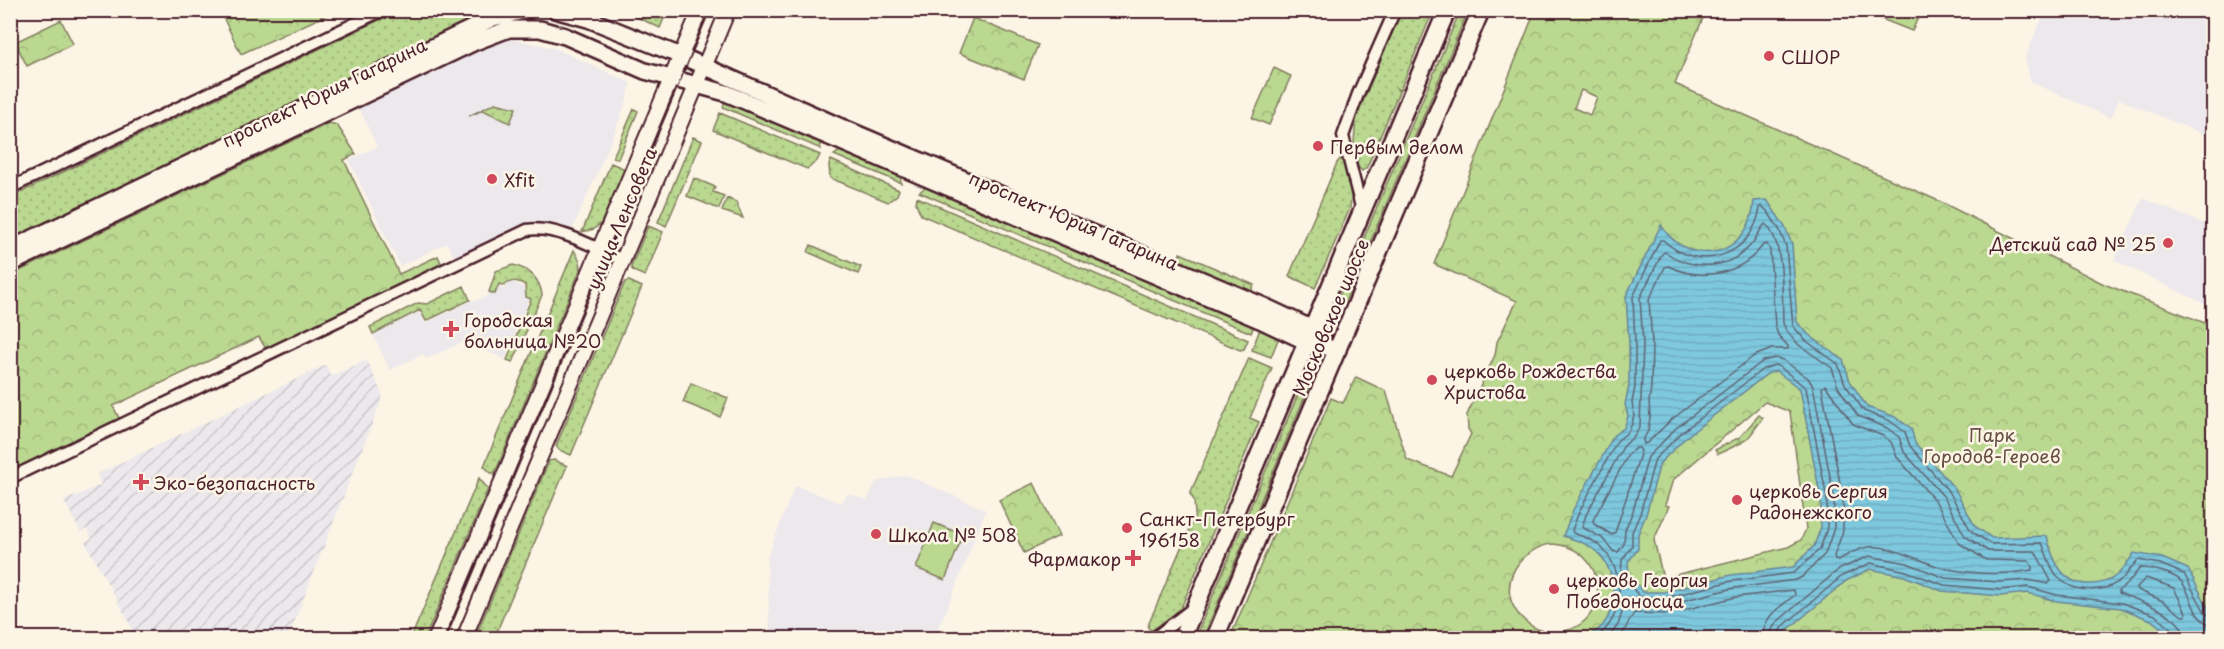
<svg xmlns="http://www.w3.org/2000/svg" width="2224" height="649" viewBox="0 0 2224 649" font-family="'Playpen Sans',sans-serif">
<defs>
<pattern id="industrial-furrows" width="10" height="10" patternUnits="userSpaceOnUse" patternTransform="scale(1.5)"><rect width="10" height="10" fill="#ece8ec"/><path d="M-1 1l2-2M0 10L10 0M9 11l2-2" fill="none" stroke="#ccc7cb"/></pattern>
<pattern id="grass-dots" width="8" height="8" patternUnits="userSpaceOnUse" patternTransform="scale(1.5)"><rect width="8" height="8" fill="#bad890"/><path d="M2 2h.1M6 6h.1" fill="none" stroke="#a1b97c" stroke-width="1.8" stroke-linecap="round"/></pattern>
<pattern id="forest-firs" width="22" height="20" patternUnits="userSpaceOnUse" patternTransform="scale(1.5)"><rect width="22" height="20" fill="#bad890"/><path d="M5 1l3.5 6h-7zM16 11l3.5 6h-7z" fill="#a1b97c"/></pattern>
<pattern id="park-crowns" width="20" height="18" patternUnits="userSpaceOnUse" patternTransform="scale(1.5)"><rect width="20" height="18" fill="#bad890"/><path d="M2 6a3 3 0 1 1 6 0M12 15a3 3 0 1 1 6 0" fill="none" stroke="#a1b97c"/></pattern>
<pattern id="water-rules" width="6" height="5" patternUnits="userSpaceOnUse" patternTransform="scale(1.5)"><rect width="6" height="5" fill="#7ec8de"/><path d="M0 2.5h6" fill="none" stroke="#6eabbf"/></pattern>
</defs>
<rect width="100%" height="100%" fill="#fcf5e5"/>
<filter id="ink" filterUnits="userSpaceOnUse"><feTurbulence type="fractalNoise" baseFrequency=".0167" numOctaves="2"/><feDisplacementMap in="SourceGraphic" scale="12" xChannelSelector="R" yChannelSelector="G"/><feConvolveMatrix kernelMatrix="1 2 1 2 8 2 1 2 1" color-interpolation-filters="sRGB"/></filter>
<g filter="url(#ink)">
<path fill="#ece8ec" d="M2045,11h168l1,118 -4,8 -91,-38 -8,19 -80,-36 -6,-25z
M514,39l40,9 77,35 -5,19 -13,35 -41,93 -16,-7 -21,-1 -10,2 -71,33 -7,-14 -47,23 -51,-106 28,-13 -17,-37 -3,-1 137,-66z
M2143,198l66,28 4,-10v92l-99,-48z
M514,282l10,5 1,10 4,2 -24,60 -42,-17 -37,17 -3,-5 -33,16 -17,-35 46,-23 6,11 46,-22h4l12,-5 2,-3 6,2 4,-8 5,2 5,-6z
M906,475l80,35 -38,96 -15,32h-163l-3,-80 27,-70 3,-2 44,17 7,-9 19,6 9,-18z"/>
<path fill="url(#industrial-furrows)" d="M367,360l16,36 -95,242h-152l-8,-18 -43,-78 7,-4 -5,-9 -7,3 -16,-31 37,-16 -4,-11 229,-109 5,11z"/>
<path fill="url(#grass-dots)" stroke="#827c5e" stroke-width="1.5" d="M400,10l88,1 -477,229v-43z
M624,11h43l-7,17z
M1401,11h32l-33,79 -3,-1 2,3 -32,75 -5,4 -4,-4 -4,-25 2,-24z
M1460,11h8l-123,291 -7,-3z
M725,101l94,40 2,8 -98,-42z
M495,103l21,5 -6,15 -27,-13 -14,6z
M634,109l4,2 -20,48 -5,-2z
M720,113l100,42 -3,6 -10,8 -94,-39z
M693,137l9,4 -36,85 -8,-4z
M841,150l59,25 1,8 -67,-28z
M1341,158h3l2,4 5,35 -1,11 -35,80 -26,-12 48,-113z
M831,160l68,30 -2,5 -9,7 -58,-24 -1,-13z
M611,163l14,6 -24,54 -7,6 -12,3z
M694,178l21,9 -2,5 11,4 -5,13 -32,-13z
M926,187l328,139 -3,7 -332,-141z
M917,197l331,143 -4,9 -4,1 -319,-135 -5,-12z
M727,198l9,4 7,16 -21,-7z
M648,226l15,6 -18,44 -12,-5 -2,-4z
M811,245l50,22 -3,7 -50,-22z
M574,250l6,11 1,7 -86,205h-4l-7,-7z
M1180,253l74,32 -3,8 -72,-30z
M513,265c16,4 27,14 29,30l-29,67 -6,-2 24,-61 -5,-2 -1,-12c-8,-5 -14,-5 -21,1l-5,-2 -4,10 -6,-2 7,-21z
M629,281l13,6 -71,168 -12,-5 -3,-4 69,-164z
M464,286l6,14 -44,21 -6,-11 -47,24 -3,-7 48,-24 9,1z
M1260,329l19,8 -8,20 -19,-7z
M1249,358l23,10 -22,50 9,4 -78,186 -22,20 -8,2 -3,-2 1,-5 46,-108 -1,-15 -4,-6z
M1304,380l7,2 -108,256h-8z
M554,460l13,6 -73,172h-19l74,-177z
M479,478l9,11 -63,149h-14z"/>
<path fill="url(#forest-firs)" stroke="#827c5e" stroke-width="1.5" d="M1759,415l4,3 -14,19 -8,6 -23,11 -3,-4 25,-13z"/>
<path fill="url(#park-crowns)" stroke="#827c5e" stroke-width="1.5" fill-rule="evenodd" d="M220,11h115l-94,43z
M1535,11h171l-31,73 266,118 163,82 109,42v312h-983l101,-240 12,5 13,-26 30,14 21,69 44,16 20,-42 -3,-5 -1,-14 28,-60 2,-13 20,-41 -83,-37zM1581,90l16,7 -7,18 -16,-7zM1765,402l25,10 16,117 -5,11 -13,7 -125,31 -9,-38 15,-34 -4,-1 8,-25zM1550,544c59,1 65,82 8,88 -15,1 -27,-4 -37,-15 -26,-28 -5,-66 29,-73z
M973,18l65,27 -14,34 -65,-26z
M61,20l12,24 -46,22 -12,-24z
M1274,68l17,8 -22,49 -17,-7z
M329,123l8,2 19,29 -12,6 55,114 39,-18 4,9 -176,84 -7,-12 -146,69 7,14 -109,51v-196z
M691,383l37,15 -8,19 -37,-15z
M1034,483l25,53 -35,17 -25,-53z"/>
<path fill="#bad890" stroke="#827c5e" stroke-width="1.5" d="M1861,11h60l-9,20z
M934,523l29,12 -18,45 -29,-12z"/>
<path fill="url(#water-rules)" stroke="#698496" stroke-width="1.5" fill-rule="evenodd" d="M1767,200l18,27 7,17 5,78 12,13 34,25 7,21 17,26 26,9 18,12 4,15 40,46 20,37 17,12 55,-2c5,23 15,49 43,48 10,0 20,-3 27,-9 7,-6 12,-15 17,-22l28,5 26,11 25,48v21h-39l-23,-18 -30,-12 -65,-7 -28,-8 -28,3 -58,-5 -38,-15 -34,-7 -24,12 -61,51v6h-201c6,-3 14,-7 19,-13 17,-22 12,-60 -10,-76 -8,-7 -20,-10 -30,-13l10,-26 41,-75 10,-7 4,-12 -3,-12 4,-18v-42l-3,-48 35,-71c17,29 56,39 80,11 9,-10 12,-22 13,-35zM1776,371l24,18 21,111v27l-7,19 -21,21 -62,8 -67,17h-21l-14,-19 -1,-11 10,-13v-15l8,-19 14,-52 25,-25 82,-64z"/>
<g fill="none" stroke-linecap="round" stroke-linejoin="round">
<path stroke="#5f6373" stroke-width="1.5" d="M1767,244l3,6 5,76 3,9 10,11v3h-16l-18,7 -83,64 -24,23 -3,1 -1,-4 5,-9 2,-14 -1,-15 2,-15 1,-44 -3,-43 16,-33 3,-1c34,16 73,9 95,-21z
M1775,365l5,2 26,21 21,111v29l-7,21 -26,24 -62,8 -67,17 -25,-1 -19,-22 1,-15 10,-14v-14l8,-18 15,-55 26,-26 82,-64z
M1825,385l28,39 30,12 8,6 6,15 39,45 23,41 27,17 43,1 3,6v3c-26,5 -57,4 -84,-1 -23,-4 -61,-28 -84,-21 -9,2 -18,8 -26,12l-3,-1 -1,-3 9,-25v-32l-21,-111z
M1636,448h3l2,3 -26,82 -3,2 -18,-11 -1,-4 36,-67z
M2146,578l28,10 12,25v3h-4l-19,-15 -25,-11 -1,-3z
M1595,638c32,-21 31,-68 4,-93 -7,-6 -17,-9 -26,-12l-1,-3 7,-18 38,-71 11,-9 4,-8 2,-9 -2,-12 3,-16v-43l-2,-47 27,-57h3c36,34 89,17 97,-32l2,-2 6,6 11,17 7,17 7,80 12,14 33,24 7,20 19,27 26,10 15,11 5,14 40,47 21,38 20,13 51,-1c5,11 7,24 16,34 16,17 48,17 65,1 5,-5 10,-13 15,-18l22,4 24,10 22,40 8,3
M1608,638l10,-13 9,-28 13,8h25l69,-17 62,-8 6,-3 23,-23 9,-26v-30l-21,-112 -5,-8 -25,-18 -8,-2 -12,3 -87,67 -28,29 -15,54 -8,19 -1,14 -6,8h-4l-12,-14 -20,-11 4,-12 37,-68 11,-11 6,-10 3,-82 -3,-46 22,-44 3,-2c26,18 61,19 84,-5 7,-6 10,-17 16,-23 20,16 17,74 18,99l3,7 13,15 33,23 6,19 20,29 29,12 12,9 5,15 40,45 21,39 23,15h47l16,30 -3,3 -20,-4 -28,2 -55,-4 -38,-15 -38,-7 -31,14 -61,52 -5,7v9
M1620,638l14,-25 34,1 68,-17 58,-7 1,5c-15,12 -33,22 -32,43
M1779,638l2,-10 61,-52 29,-13 35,8 38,14 56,5 28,-3 29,8 65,8 33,12 20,17 2,6
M2185,638c-2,-25 -47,-37 -66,-45v-3l9,-7 12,-15c12,0 32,5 41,13 12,13 11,42 33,44"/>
<g stroke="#4a1f2b" stroke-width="15">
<path id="minor" d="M10,188l373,-178
M1362,211l-19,-75 15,-42 37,-84
M10,478l517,-248c29,-5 69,18 96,30
M1154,638l38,-29"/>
</g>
<g stroke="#4a1f2b" stroke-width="18">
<path id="tertiary" d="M436,638l264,-628
M464,638l264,-628"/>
</g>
<g stroke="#4a1f2b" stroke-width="20">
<path id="secondary" d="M555,10l33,9 93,37 158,70 427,181 47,22 9,7
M10,249l483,-231 35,-8
M10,264l465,-222 34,-13h31l25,7 80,35 81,22 534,227 47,22 31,8"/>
</g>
<g stroke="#4a1f2b" stroke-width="21">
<path id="primary" d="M1182,638l265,-628
M1215,638l266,-628"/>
</g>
<use href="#minor" stroke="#fcf5e5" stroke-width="10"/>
<use href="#tertiary" stroke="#fcf5e5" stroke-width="14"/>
<use href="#secondary" stroke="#fcf5e5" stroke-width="15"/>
<use href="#primary" stroke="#fcf5e5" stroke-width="16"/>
<path stroke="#4a1f2b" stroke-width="1.5" d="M446,638l264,-628"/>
</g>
</g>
<g fill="#d1495b" stroke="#fcf5e5" stroke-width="2">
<circle cx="1769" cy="56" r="6"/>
<circle cx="1318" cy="146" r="6"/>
<circle cx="492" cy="179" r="6"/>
<circle cx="2168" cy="243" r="6"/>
<path d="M448 320h6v6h6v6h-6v6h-6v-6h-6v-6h6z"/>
<circle cx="1432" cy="380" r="6"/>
<path d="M138 473h6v6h6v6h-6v6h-6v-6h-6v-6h6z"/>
<circle cx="1737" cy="500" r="6"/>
<circle cx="1127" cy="528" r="6"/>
<circle cx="876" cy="534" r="6"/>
<path d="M1130 549h6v6h6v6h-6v6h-6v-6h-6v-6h6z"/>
<circle cx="1554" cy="589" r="6"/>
</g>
<g text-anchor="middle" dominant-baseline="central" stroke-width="5" stroke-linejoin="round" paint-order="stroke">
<g font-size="18" fill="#4a1f2b" stroke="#fcf5e5" text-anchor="start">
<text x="1781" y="56">СШОР</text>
<text x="1330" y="146">Первым делом</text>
<text x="504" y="179">Xfit</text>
<text x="2156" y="243" text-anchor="end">Детский сад № 25</text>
<text x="464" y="319">Городская<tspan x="464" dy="21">больница №20</tspan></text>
<text x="1444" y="370">церковь Рождества<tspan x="1444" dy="21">Христова</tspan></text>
<text x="154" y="482">Эко-безопасность</text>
<text x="1749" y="490">церковь Сергия<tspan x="1749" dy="21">Радонежского</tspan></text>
<text x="1139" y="518">Санкт-Петербург<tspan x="1139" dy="21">196158</tspan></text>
<text x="888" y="534">Школа № 508</text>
<text x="1121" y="558" text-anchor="end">Фармакор</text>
<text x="1566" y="579">церковь Георгия<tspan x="1566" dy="21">Победоносца</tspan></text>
</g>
<g font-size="18" fill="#4a1f2b" stroke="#fcf5e5">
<text transform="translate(324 92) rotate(-26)">проспект Юрия Гагарина</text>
<text transform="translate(621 218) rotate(-67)">улица Ленсовета</text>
<text transform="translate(1074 220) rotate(23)">проспект Юрия Гагарина</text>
<text transform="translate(1330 317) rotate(-67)">Московское шоссе</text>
</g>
<g font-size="18" fill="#664d44" stroke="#fcf5e5">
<text x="1992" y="434">Парк<tspan x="1992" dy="21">Городов-Героев</tspan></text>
</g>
</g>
<rect width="2224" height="649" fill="none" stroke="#fcf5e5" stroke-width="36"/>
<rect x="18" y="18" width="2188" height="613" fill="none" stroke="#4a1f2b" stroke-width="2" filter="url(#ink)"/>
</svg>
